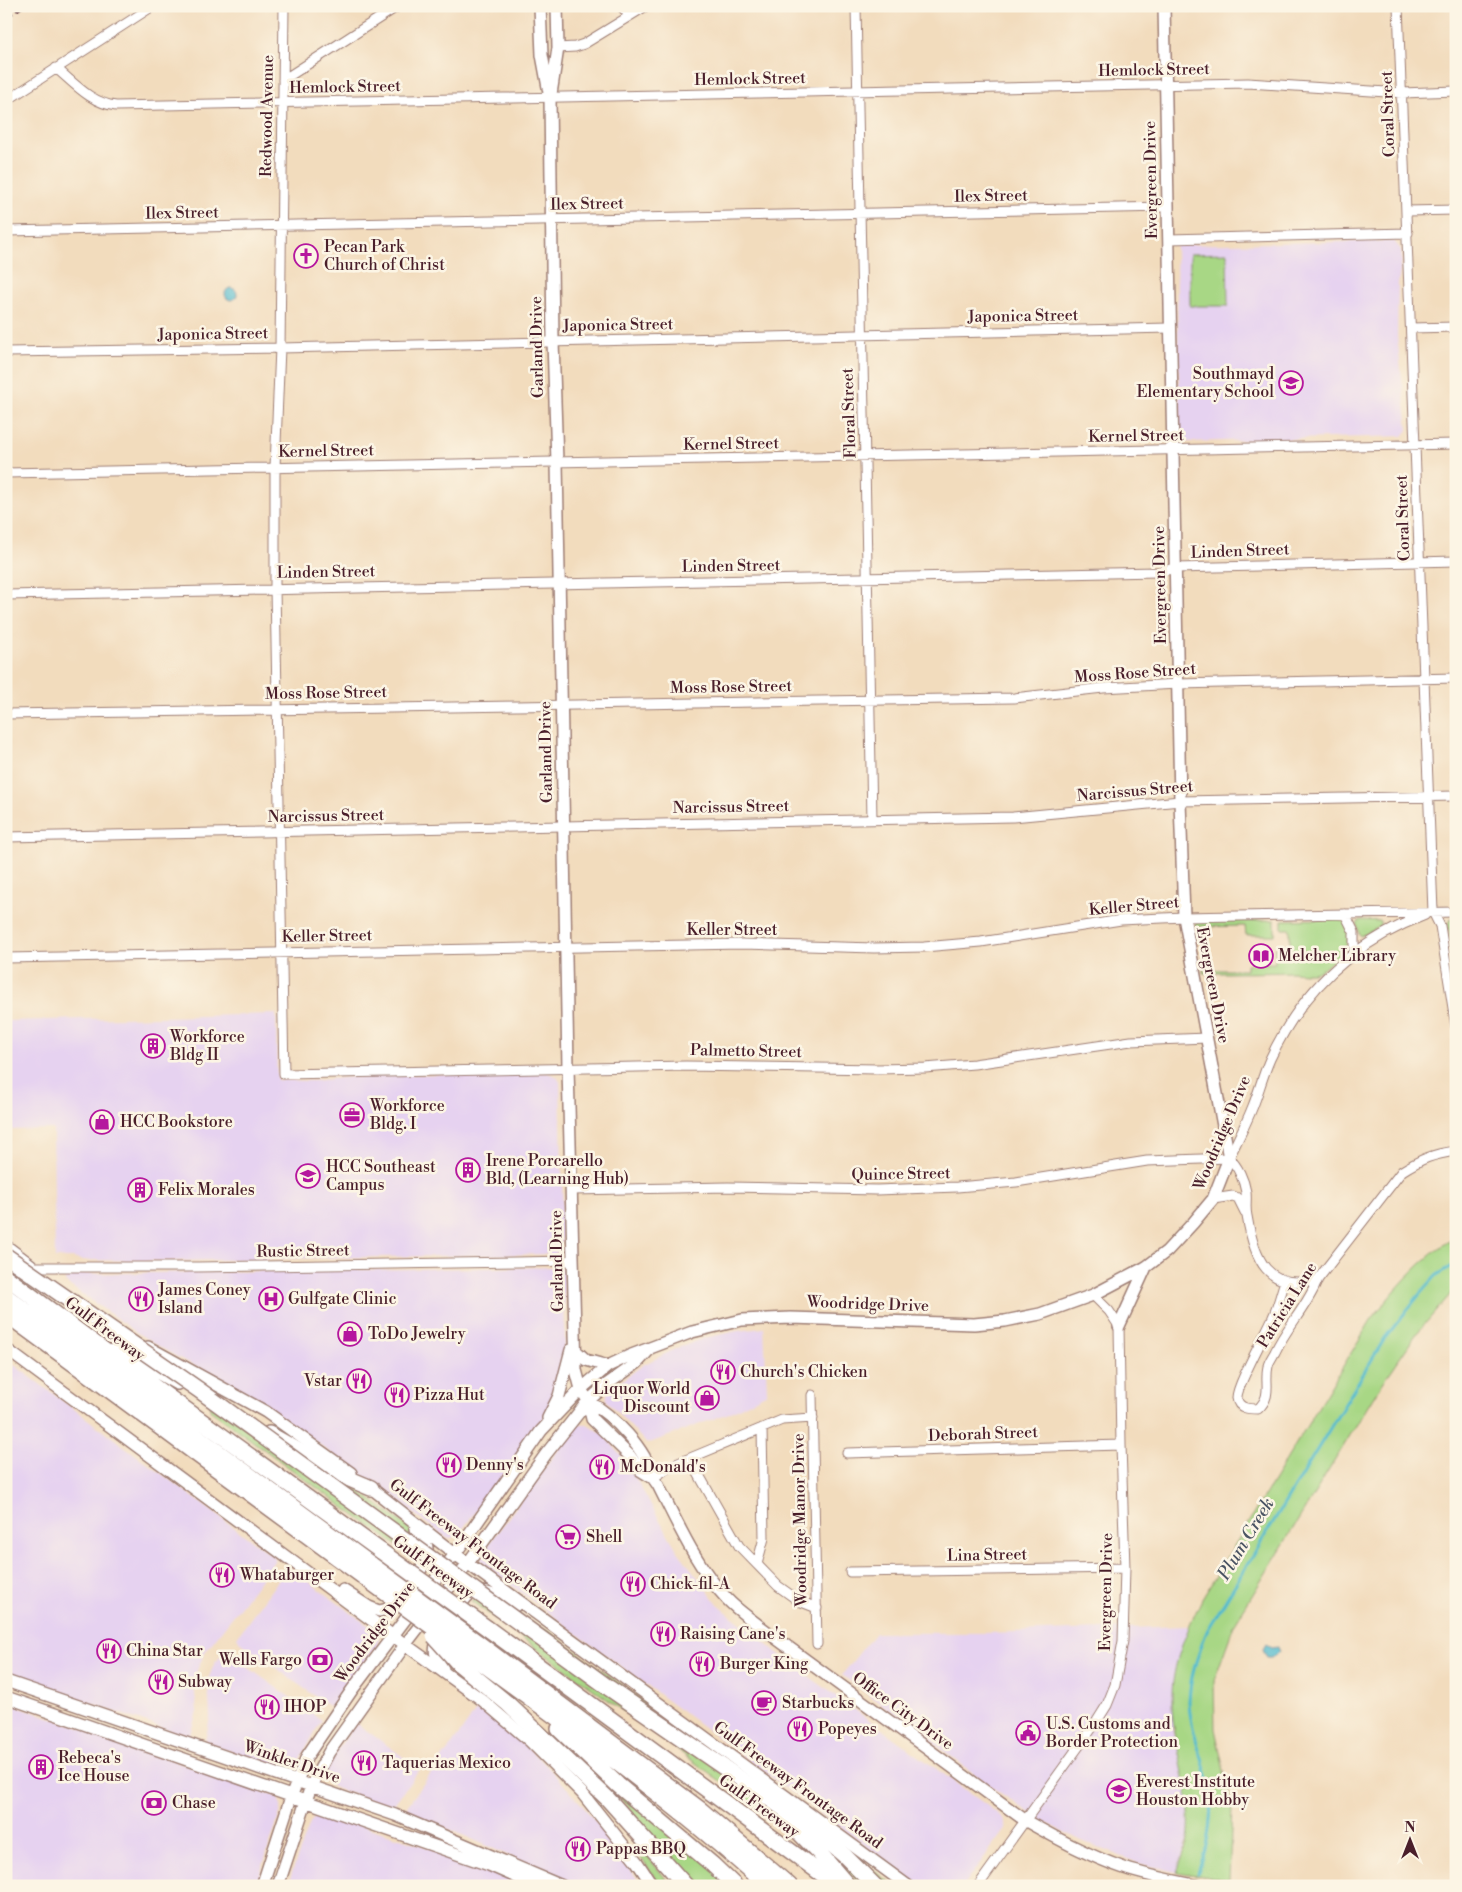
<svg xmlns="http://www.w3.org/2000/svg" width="1462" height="1892" viewBox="0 0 1462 1892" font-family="'Libre Bodoni',serif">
<rect width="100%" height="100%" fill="#fcf5e5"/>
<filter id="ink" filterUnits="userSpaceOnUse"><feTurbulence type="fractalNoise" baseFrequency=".02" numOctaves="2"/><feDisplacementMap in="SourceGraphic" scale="10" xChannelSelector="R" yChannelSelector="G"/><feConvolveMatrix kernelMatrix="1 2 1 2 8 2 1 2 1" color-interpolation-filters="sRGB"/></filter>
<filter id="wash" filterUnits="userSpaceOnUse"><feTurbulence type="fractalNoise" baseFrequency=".0096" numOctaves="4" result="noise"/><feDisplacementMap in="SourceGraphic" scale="20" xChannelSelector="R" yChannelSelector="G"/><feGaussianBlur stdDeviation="1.12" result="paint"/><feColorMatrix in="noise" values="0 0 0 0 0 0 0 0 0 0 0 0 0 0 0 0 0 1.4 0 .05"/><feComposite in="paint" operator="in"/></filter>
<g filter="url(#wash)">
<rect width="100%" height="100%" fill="#f2dcbd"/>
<path fill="#e6d2f0" d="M1394,241l7,9 1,10 -4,23 -1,54 11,93 -5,6 -220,6 -3,-4 -4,-193z
M276,1014l1,66 35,1 49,-5 173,-4 14,1 9,4 3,5 3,141 -2,27 -8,4 -234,4 -146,3 -92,-1 -9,-2h-17l-2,-129 -47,1v-109z
M558,1267l4,1 2,7 1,82 -5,28 -11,25 -24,37 -68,89 -9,3 -188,-138 -45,-26 -40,-19 -36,-22 -73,-51 -1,-3 1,-3 6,-3z
M764,1328l3,65 -38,20 -82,31 -41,-44 2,-9 35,-26 32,-16 30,-11 32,-7z
M6,1359l268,198v4l-21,29 -48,62 -8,18 -3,16 3,26 -8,25 -183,-62z
M579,1424h8l15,9 23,27 52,90 41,55 67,54 219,159 2,10 -43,58h-44l-437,-322 -1,-4 3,-9 91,-124z
M290,1568l83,61 6,8 -2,9 -45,61 -5,-2 -87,-63 -3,-5 48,-66z
M1189,1626l-2,6 -14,97 16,69v36l-12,38 -36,-8 -59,-23 -43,-22 -43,-29 -154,-115 33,-42h113z
M225,1651l94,67 2,3 -24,43 -5,4 -11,1 -76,-27 5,-25 -2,-37 6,-16z
M6,1702l267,93 5,3 3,6v6l-25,76h-245l-5,-2z
M479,1707l31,25 35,32 31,34 30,36 36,52h-66l-120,-54 -53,-20z
M356,1723l64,46 -29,39 -58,-21 -8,-8v-10l2,-5z
M323,1813l138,45 69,28h-243l24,-65 6,-6z"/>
<path fill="#a8d785" stroke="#797b58" d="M1227,253l1,53h-38v-52z
M1336,919c34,8 -1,44 -17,52 -7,4 -20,1 -27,1 -30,1 -59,1 -89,1v-3h43v-6l29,-1v-15h15v-19h-8v-9z
M1451,919h5v62l-8,-58z
M1275,920v15h-29l-1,-9 -50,1 1,-5 2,-1z
M1360,920l20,1v6l-19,9 -2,-2 -2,-10z
M1456,1237v51l-39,45 -41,60 -142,232 -20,56 1,48 17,79 -3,72 -52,-8c4,-12 11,-27 12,-40 3,-45 -17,-87 -17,-131 -1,-37 15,-70 30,-102l169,-279c25,-32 50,-62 85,-83z
M209,1405l147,84 61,44 6,22 -8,4 -204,-148z
M478,1597l72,35 345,254h-29l-395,-285z
M614,1790l81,51 50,45h-45l-37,-37z
M633,1847l10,4 29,35h-11z"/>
<path fill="#50bace" stroke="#4d6c7c" d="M225 294a6 6 0 1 1 12 0a6 6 0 1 1-12 0Z
M1266,1644l6,4 6,-1 2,5 -9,6h-4l-4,-9z"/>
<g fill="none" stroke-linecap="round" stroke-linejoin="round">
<path stroke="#50bace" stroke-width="3" d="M1198,1873c10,-28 17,-65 10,-94 -6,-23 -19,-55 -19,-78 1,-25 9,-47 18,-70l178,-293 34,-43 18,-20 19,-11"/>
</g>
</g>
<g filter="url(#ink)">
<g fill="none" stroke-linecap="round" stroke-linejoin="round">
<g stroke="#9e7e74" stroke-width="11">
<path id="street" d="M284,6l-4,342 -5,119v121l9,486 402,-8 191,3 48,-1 49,-4 157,-23 76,-3
M621,6l9,10
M856,6l16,813
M1398,6l35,906 7,14 16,101
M558,48l17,-1 9,-3 62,-38
M56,68c19,16 35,35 60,38l1132,-23 154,10 54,-2
M283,80l115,-74
M6,101l147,-95
M1407,211l49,-1
M6,231l1161,-24
M1169,239l239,-6
M1411,328l45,-1
M6,352l274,-4 890,-20
M6,473l1450,-29
M6,595l1152,-23 18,-4 280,-7
M6,714l1008,-16 89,-10 75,-4 278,-6
M6,837l1007,-20 167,-16 276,-5
M1345,914l9,18v21
M6,958l736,-14 132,4 50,-1 57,-5 140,-22 63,-3 272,-5
M1229,1158c8,-17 17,-34 24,-52 6,-15 10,-31 17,-47 32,-69 84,-117 155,-144
M1229,1158c9,8 15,22 17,34 1,8 -1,16 1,24 7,42 20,77 71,63
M572,1190l156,-3 149,3 80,-3 59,-5 131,-21 82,-3
M1213,1199l20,-3 5,2 7,14
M34,1267h164l375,-6
M1285,1281c-4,12 -7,25 -12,36 -6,15 -37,69 -36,81 1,11 13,11 21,11 15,-14 6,-26 10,-43 1,-5 5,-10 7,-14 12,-26 33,-46 43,-73l84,-108c19,-12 31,-17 54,-20
M812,1395l5,249
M847,1453l274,-8
M690,1459l49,87 39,40 21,15 18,7
M653,1478l18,-12 111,-46 31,-2
M757,1564l7,-26 -2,-110
M850,1572l275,-4
M978,1886l119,-165 10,-16 8,-20 8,-44 2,-73 -4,-123 -2,-119 -10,-15 -16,-16"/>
</g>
<g stroke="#9e7e74" stroke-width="14">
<path id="secondary" d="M540,6l2,49 8,43 3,243 4,121 11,606 8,302 5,19 7,12 4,18 38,37 10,14 13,8 5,7c20,39 38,81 69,114 10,11 24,20 35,29l264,193c32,18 63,35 98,47 24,8 50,13 75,18
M551,94l7,-46 -1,-42
M6,1246l25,19
M1119,1326l27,-59
M148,1347l118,65 85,61
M6,1349l379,281 96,69 49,42 52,52 55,69 16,24
M574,1349l12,11 22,6
M588,1401c26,15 58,48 65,77
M548,1418l11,-22 12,-46
M366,1484l89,70 453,332
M343,1590l26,17 10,4 13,-3c8,-11 33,-40 35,-51 2,-11 -4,-21 -12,-28
M425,1593l30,-39 86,-123 40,-42 27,-23 21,-10 63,-24 50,-12 49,-2 183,6 31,-3 35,-7 53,-19 53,-28 21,-16 26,-28 20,-24 16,-41 -45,-241 -4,-116 -16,-795
M455,1614c4,-5 9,-16 14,-19 13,-9 35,4 46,11
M440,1636c-8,12 -5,22 3,33
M6,1681l389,134 167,71
M6,1697l483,168 48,21
M262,1886l29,-89 16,-41 45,-66 64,-85
M278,1886l33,-100 18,-34 76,-107 63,-82 78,-109 42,-53 18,-16 31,-22 11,-12"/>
</g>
<g stroke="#9e7e74" stroke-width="18">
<path id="highway" d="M6,1277l95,71 281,204
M6,1296l366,269
M6,1314l359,264
M113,1352l22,6 42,24
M269,1434l76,43 26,11
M487,1628l351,258
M477,1642l224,168 89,76
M468,1653c102,74 205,148 299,233
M458,1663l50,41 99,94 79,88
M609,1688l207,143 29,25 30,30
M559,1729l59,56 95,80 22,21
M786,1819l38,39 24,28"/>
</g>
<use href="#street" stroke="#fff" stroke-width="9"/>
<use href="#secondary" stroke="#fff" stroke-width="11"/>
<use href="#highway" stroke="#fff" stroke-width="15"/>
<path stroke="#4a1f2b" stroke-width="3" stroke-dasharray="8 4" stroke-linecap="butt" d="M6,17l17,-11"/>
<g stroke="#9e7e74" stroke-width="18" stroke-linecap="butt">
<path id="highway-bridge" d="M6,1256l193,134 410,298
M382,1552l105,76
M372,1565l105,77
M365,1578l103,75
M434,1636l24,27"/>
</g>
<use href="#highway-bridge" stroke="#fff" stroke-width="15"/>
</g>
</g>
<defs>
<g id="church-ring" transform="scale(1.25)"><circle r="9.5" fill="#fcf5e5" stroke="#b5179e" stroke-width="1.5"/><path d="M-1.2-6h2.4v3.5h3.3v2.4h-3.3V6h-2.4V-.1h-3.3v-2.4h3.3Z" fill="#b5179e"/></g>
<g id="school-ring" transform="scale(1.25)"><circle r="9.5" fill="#fcf5e5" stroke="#b5179e" stroke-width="1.5"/><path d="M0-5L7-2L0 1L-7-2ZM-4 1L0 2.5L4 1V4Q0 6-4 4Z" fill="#b5179e"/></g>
<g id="library-ring" transform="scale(1.25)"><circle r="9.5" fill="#fcf5e5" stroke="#b5179e" stroke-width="1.5"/><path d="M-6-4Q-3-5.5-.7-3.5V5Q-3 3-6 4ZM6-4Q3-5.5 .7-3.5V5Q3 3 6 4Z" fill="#b5179e"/></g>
<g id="building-ring" transform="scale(1.25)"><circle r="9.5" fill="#fcf5e5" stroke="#b5179e" stroke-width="1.5"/><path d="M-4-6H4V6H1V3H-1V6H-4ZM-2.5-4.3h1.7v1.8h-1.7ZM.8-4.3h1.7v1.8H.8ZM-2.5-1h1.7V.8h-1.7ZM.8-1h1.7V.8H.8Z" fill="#b5179e"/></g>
<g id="office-ring" transform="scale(1.25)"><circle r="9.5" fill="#fcf5e5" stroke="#b5179e" stroke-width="1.5"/><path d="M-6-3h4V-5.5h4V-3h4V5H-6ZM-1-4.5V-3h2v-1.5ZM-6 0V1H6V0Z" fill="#b5179e"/></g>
<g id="shop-ring" transform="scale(1.25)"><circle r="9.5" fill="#fcf5e5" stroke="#b5179e" stroke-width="1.5"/><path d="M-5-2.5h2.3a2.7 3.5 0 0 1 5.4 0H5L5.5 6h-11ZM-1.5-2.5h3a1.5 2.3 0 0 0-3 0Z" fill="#b5179e"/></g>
<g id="university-ring" transform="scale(1.25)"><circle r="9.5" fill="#fcf5e5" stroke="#b5179e" stroke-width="1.5"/><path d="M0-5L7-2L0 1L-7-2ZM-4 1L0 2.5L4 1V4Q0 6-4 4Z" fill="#b5179e"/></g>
<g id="restaurant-ring" transform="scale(1.25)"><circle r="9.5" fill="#fcf5e5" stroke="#b5179e" stroke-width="1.5"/><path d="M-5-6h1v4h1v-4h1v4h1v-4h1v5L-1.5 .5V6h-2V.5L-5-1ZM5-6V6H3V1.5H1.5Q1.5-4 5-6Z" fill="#b5179e"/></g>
<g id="hospital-ring" transform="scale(1.25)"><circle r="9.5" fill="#fcf5e5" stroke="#b5179e" stroke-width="1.5"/><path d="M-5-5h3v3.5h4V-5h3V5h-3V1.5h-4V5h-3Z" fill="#b5179e"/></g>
<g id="supermarket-ring" transform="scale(1.25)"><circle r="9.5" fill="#fcf5e5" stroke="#b5179e" stroke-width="1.5"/><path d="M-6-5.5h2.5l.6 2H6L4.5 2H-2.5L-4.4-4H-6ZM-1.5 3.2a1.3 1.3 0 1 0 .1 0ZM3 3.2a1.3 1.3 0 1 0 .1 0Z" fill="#b5179e"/></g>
<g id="bank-ring" transform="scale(1.25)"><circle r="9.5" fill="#fcf5e5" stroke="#b5179e" stroke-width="1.5"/><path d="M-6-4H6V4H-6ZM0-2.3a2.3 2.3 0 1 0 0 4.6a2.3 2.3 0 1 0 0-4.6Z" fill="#b5179e"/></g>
<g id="cafe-ring" transform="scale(1.25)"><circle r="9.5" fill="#fcf5e5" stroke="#b5179e" stroke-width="1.5"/><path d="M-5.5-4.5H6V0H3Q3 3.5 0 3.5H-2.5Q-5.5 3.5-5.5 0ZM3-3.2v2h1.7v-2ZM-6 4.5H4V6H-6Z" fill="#b5179e"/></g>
<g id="civic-ring" transform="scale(1.25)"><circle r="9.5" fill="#fcf5e5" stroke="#b5179e" stroke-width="1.5"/><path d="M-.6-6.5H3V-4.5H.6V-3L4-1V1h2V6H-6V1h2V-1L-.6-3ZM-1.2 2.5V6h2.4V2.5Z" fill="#b5179e"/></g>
</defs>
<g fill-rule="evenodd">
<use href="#church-ring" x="306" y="256"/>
<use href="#school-ring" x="1291" y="383"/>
<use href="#library-ring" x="1261" y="956"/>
<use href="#building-ring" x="153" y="1046"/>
<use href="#office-ring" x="352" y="1115"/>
<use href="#shop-ring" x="102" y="1122"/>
<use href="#building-ring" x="468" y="1170"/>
<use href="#university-ring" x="308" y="1176"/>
<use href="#building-ring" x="140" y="1190"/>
<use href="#restaurant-ring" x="141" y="1299"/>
<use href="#hospital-ring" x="271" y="1299"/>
<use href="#shop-ring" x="350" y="1334"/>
<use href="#restaurant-ring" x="723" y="1372"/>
<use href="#restaurant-ring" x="359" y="1381"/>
<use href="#restaurant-ring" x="397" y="1395"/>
<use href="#shop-ring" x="707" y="1398"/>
<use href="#restaurant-ring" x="449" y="1465"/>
<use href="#restaurant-ring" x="602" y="1467"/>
<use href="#supermarket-ring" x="568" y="1537"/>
<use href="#restaurant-ring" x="222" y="1575"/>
<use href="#restaurant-ring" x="633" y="1584"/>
<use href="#restaurant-ring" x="663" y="1634"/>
<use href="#restaurant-ring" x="109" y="1651"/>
<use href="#bank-ring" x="320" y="1660"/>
<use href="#restaurant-ring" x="702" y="1664"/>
<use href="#restaurant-ring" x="161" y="1682"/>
<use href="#cafe-ring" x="764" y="1703"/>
<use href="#restaurant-ring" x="267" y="1707"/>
<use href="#restaurant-ring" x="800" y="1729"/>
<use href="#civic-ring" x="1028" y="1733"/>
<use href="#restaurant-ring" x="364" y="1763"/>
<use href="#building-ring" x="41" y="1767"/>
<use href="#university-ring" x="1119" y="1791"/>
<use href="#bank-ring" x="154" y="1803"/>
<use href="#restaurant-ring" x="578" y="1849"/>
</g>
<g text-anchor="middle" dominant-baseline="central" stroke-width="5" stroke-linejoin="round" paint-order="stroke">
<g font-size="16" fill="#4a1f2b" stroke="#fcf5e5">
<text transform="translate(1154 70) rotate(-1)">Hemlock Street</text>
<text transform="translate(750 79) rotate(-1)">Hemlock Street</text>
<text transform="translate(345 87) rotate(-1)">Hemlock Street</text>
<text transform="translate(1388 114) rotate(-92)">Coral Street</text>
<text transform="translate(267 116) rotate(-89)">Redwood Avenue</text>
<text transform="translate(1151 180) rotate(-91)">Evergreen Drive</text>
<text transform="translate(991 196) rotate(-1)">Ilex Street</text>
<text transform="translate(587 204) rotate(-1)">Ilex Street</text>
<text transform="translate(182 213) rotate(-1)">Ilex Street</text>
<text transform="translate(1023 316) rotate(-1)">Japonica Street</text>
<text transform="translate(618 325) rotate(-1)">Japonica Street</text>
<text transform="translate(213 334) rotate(-1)">Japonica Street</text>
<text transform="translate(537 347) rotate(-91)">Garland Drive</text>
<text transform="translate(849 413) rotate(-92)">Floral Street</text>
<text transform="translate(1136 436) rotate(-1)">Kernel Street</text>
<text transform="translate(731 444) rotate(-1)">Kernel Street</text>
<text transform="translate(326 451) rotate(-1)">Kernel Street</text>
<text transform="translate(1403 518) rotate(-92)">Coral Street</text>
<text transform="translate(1240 551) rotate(-2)">Linden Street</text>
<text transform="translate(731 566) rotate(-1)">Linden Street</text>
<text transform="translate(326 572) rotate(-1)">Linden Street</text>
<text transform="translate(1160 585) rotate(-91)">Evergreen Drive</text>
<text transform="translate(1135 673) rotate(-4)">Moss Rose Street</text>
<text transform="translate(731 687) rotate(-1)">Moss Rose Street</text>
<text transform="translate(326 693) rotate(-1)">Moss Rose Street</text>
<text transform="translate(546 752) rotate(-91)">Garland Drive</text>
<text transform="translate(1135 791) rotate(-5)">Narcissus Street</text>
<text transform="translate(731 807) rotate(-1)">Narcissus Street</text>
<text transform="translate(326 816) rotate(-1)">Narcissus Street</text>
<text transform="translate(1134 906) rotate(-5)">Keller Street</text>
<text x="732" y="930">Keller Street</text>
<text transform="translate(327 936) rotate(-1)">Keller Street</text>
<text transform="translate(1213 985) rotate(79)">Evergreen Drive</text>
<text transform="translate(746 1051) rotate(1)">Palmetto Street</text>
<text transform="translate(1222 1133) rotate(-67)">Woodridge Drive</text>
<text transform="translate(901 1174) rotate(-1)">Quince Street</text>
<text transform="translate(303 1251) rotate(-1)">Rustic Street</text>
<text transform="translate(557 1261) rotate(-91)">Garland Drive</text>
<text transform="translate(868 1304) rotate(2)">Woodridge Drive</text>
<text transform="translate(1287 1305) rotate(-58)">Patricia Lane</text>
<text transform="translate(105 1329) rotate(37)">Gulf Freeway</text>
<text transform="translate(983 1434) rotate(-2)">Deborah Street</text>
<text transform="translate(800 1520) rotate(-91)">Woodridge Manor Drive</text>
<text transform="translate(473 1544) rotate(37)">Gulf Freeway Frontage Road</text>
<text transform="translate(987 1555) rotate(-1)">Lina Street</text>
<text transform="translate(433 1567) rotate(36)">Gulf Freeway</text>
<text transform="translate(1106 1592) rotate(-89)">Evergreen Drive</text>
<text transform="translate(375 1632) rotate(-53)">Woodridge Drive</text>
<text transform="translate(903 1711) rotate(36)">Office City Drive</text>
<text transform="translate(292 1762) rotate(19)">Winkler Drive</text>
<text transform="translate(798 1785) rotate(36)">Gulf Freeway Frontage Road</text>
<text transform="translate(759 1806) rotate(36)">Gulf Freeway</text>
</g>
<g font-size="16" fill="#4a1f2b" stroke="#fcf5e5" text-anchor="start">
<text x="324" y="247">Pecan Park<tspan x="324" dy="18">Church of Christ</tspan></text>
<text x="1274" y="374" text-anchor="end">Southmayd<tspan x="1274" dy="18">Elementary School</tspan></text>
<text x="1278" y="956">Melcher Library</text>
<text x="170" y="1037">Workforce<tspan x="170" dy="18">Bldg II</tspan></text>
<text x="370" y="1106">Workforce<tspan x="370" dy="18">Bldg. I</tspan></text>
<text x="120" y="1122">HCC Bookstore</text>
<text x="486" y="1161">Irene Porcarello<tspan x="486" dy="18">Bld, (Learning Hub)</tspan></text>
<text x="326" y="1167">HCC Southeast<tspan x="326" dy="18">Campus</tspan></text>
<text x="158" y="1190">Felix Morales</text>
<text x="158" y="1290">James Coney<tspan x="158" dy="18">Island</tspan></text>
<text x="288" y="1299">Gulfgate Clinic</text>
<text x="368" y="1334">ToDo Jewelry</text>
<text x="740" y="1372">Church's Chicken</text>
<text x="342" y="1381" text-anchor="end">Vstar</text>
<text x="690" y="1389" text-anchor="end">Liquor World<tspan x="690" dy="18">Discount</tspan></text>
<text x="414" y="1395">Pizza Hut</text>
<text x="466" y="1465">Denny's</text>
<text x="620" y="1467">McDonald's</text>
<text x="586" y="1537">Shell</text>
<text x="240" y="1575">Whataburger</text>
<text x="650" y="1584">Chick-fil-A</text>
<text x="680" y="1634">Raising Cane's</text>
<text x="126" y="1651">China Star</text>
<text x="302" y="1660" text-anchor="end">Wells Fargo</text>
<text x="720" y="1664">Burger King</text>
<text x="178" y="1682">Subway</text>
<text x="782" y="1703">Starbucks</text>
<text x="284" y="1707">IHOP</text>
<text x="1046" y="1724">U.S. Customs and<tspan x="1046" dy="18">Border Protection</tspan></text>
<text x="818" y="1729">Popeyes</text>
<text x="58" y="1758">Rebeca's<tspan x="58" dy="18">Ice House</tspan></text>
<text x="382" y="1763">Taquerias Mexico</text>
<text x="1136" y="1782">Everest Institute<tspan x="1136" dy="18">Houston Hobby</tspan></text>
<text x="172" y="1803">Chase</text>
<text x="596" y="1849">Pappas BBQ</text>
</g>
<g font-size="18" font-style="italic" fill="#4c5564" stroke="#fcf5e5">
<text transform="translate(1246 1539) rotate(-59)">Plum Creek</text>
</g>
</g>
<rect width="1462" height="1892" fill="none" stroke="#fcf5e5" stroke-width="25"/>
<g transform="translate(1410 1840)" stroke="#fcf5e5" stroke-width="4" paint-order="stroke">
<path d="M0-4L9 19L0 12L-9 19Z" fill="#4a1f2b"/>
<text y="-8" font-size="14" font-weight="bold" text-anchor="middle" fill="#4a1f2b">N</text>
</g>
</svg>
